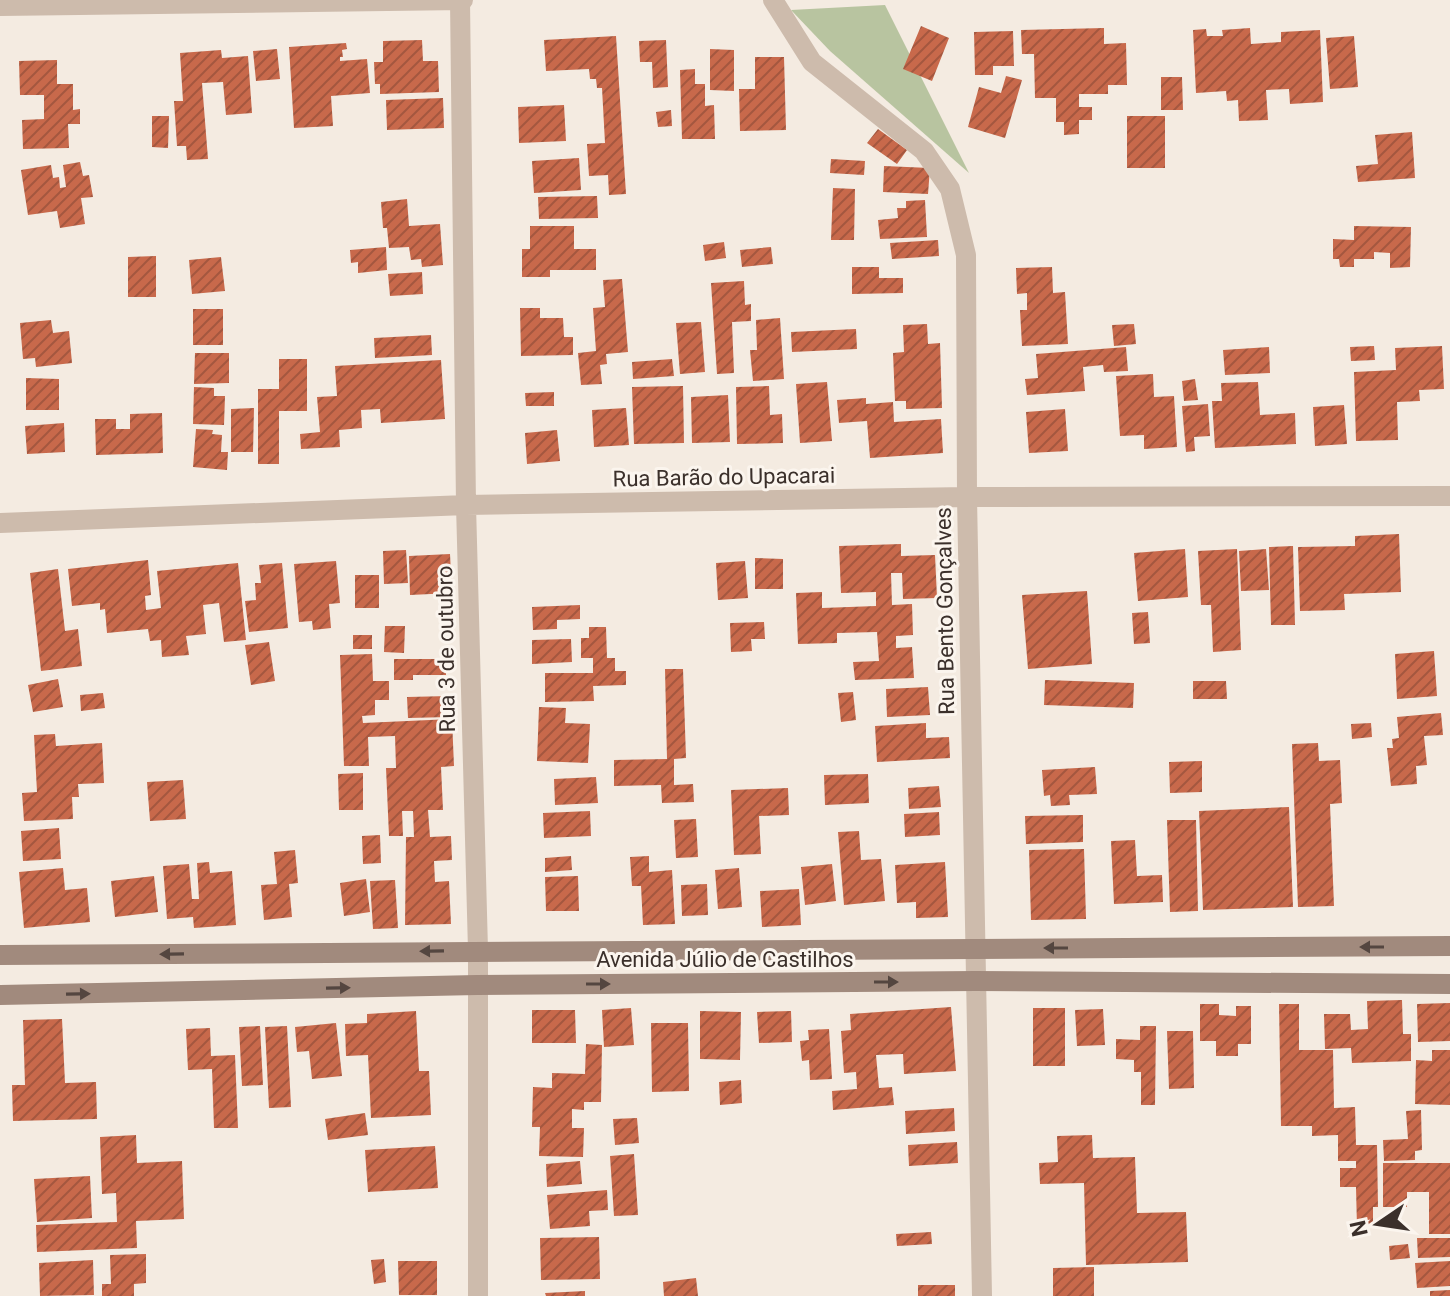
<svg xmlns="http://www.w3.org/2000/svg" width="1450" height="1296" viewBox="0 0 1450 1296" font-family="Roboto,sans-serif">
<defs>
<pattern id="building-hatch" width="6" height="6" patternUnits="userSpaceOnUse" patternTransform="scale(2)"><rect width="6" height="6" fill="#c8694b"/><path d="M-1 1l2-2M0 6l6-6M5 7l2-2" fill="none" stroke="#a4573f"/></pattern>
</defs>
<rect width="100%" height="100%" fill="#f4ebe1"/>
<path fill="#b8c4a0" d="M885,5l84,168 -139,-122 -39,-41z"/>
<path fill="url(#building-hatch)" d="M921,26l28,12 -17,43 -29,-12z
M1104,28v16l22,-1 1,42h-19v9h-29v13h13v13h-13v14l-15,1v-13h-8v-24h-21l-1,-44h-12l-1,-24z
M1250,28l1,16 30,-2v-10l39,-2 3,72 -33,2 -1,-15 -23,1 2,30 -29,1 -1,-21 -11,1 -1,-10 -30,2 -3,-63 13,-1 1,7h16l-1,-6z
M1013,31l1,35h-21v9h-18l-1,-43z
M616,36l10,158 -17,1 -1,-20 -19,1 -2,-32 18,-1 -3,-55h-5l-1,-9h-6l-1,-10 -43,2 -2,-31z
M1354,36l4,51 -28,2 -4,-51z
M422,40l1,21h15l1,31 -59,2v-10h-5l-1,-22h9v-21z
M666,40l2,47 -15,1 -1,-26h-12l-1,-21z
M346,43l1,6 -5,1 1,7h-3v4l27,-2 3,34 -39,3 2,30 -39,2 -5,-81z
M277,49l3,30 -24,2 -3,-30z
M710,49l24,1v41l-24,-1z
M221,50l1,8 26,-2 4,57 -26,2 -3,-33 -21,1 6,76 -21,1 -1,-14h-9l-3,-45h9l-3,-48z
M755,57h29l2,73 -46,1 -1,-42h16z
M57,60v24h16v26l7,-1v15h-12l1,24 -46,1 -1,-29 22,-1v-24h-24l-1,-34z
M695,69v15h10v22l9,-1 1,34h-33l-2,-69z
M1006,76l16,4 -17,58 -37,-11 11,-40 22,6z
M1161,77h21l1,33h-22z
M443,98l1,30 -57,2 -1,-30z
M564,105l2,36 -47,2 -1,-36z
M671,110l1,16 -14,1 -2,-15z
M152,116h17l-1,32 -16,-1z
M1127,116h38v52h-38z
M878,129l29,21 -10,14 -30,-21z
M1412,132l3,46 -57,4 -2,-16 22,-2 -3,-29z
M579,158l2,32 -47,3 -2,-32z
M831,159l34,2 -1,14 -34,-2z
M80,162l3,14 6,-1 4,22 -12,1 4,26 -25,4 -3,-17 -29,4 -7,-45 30,-5 2,13 6,-1 1,11 6,-1 -3,-22z
M884,166l46,2 -2,26 -45,-2z
M833,188l22,1 -1,51h-23z
M597,196l1,22 -59,1 -1,-22z
M407,199l2,27 31,-2 3,41 -21,2 -1,-8 -10,1 -2,-13 -20,1 -2,-20h-4l-2,-26z
M925,200l2,37 -47,2 -2,-19 20,-2 -1,-10h9v-7z
M530,226h44v23h22v21h-46v7h-28v-28h8z
M1354,226l57,1 -1,40 -20,1v-15l-16,-1v7h-20v8h-14l-1,-8h-6v-20l21,1z
M938,240l1,16 -47,3 -2,-16z
M724,242l2,16 -21,3 -2,-16z
M386,247l1,23 -29,3v-11l-7,1 -1,-13z
M771,247l2,17 -31,3 -2,-17z
M156,256v41h-28v-40z
M221,257l4,34 -33,3 -3,-34z
M852,267h27v11h24v15l-51,1z
M1052,267l1,26 12,-1 3,52 -46,2 -2,-36h7v-17l-10,1 -1,-26z
M422,272l1,22 -33,2 -2,-22z
M622,279l6,73 -22,2 1,10 -7,1 2,19 -21,1 -3,-32 18,-2 -3,-43 12,-1 -2,-27z
M744,281l1,24 6,-1v17l-19,1 2,51 -17,1 -6,-91z
M520,308h20v10h23l1,19h9v18l-52,1z
M193,309h30v36h-30z
M780,318l4,61 -31,2 -3,-31h7l-1,-30z
M51,320l2,13 16,-2 3,32 -36,4 -1,-9 -12,1 -3,-36z
M701,322l4,50 -25,2 -4,-51z
M927,324l1,20 12,-1 2,65 -36,1v-8h-11l-2,-48 11,-1 -1,-27z
M1134,324l2,20 -22,2 -2,-21z
M856,329l1,20 -65,3 -1,-20z
M431,335l1,20 -57,3 -1,-20z
M1374,346l1,14 -24,1 -1,-14z
M1442,346l2,43 -25,1 1,11 -23,1 1,38 -42,1 -2,-69 42,-2 -1,-22z
M1126,347l2,24 -24,1 -1,-7 -20,2 2,24 -58,4 -2,-16 13,-1 -2,-24z
M1269,347l1,26 -45,2 -2,-25z
M195,353h34v30l-35,1z
M279,359h28v52h-28v53h-21v-75h21z
M672,359l2,17 -41,3 -1,-17z
M441,360l4,59 -64,4 -1,-14 -19,1 1,18 -23,2 1,17 -39,2 -1,-15 20,-2 -3,-35 20,-1 -2,-30z
M1153,374l1,23 20,-1 3,51 -33,2v-14l-24,1 -4,-60z
M26,378l33,1v31h-33z
M1195,379l3,21 -14,1 -2,-20z
M827,382l5,59 -32,2 -4,-59z
M1258,382l2,33 35,-2 1,31 -81,4 -3,-47h10l-1,-18z
M683,386l1,57 -50,1 -2,-57z
M769,386l1,29 12,-1 1,29 -46,1 -1,-57z
M194,387l20,1v8h11l-1,29 -31,-1z
M554,392v14h-28l-1,-13z
M728,395l2,47 -38,1 -1,-46z
M866,398v6l27,-2 1,20 47,-3 2,34 -73,5 -3,-37 -28,2 -2,-23z
M1208,404l2,32 -16,1 1,14 -9,1 -4,-46z
M1344,405l3,39 -32,2 -2,-39z
M254,408l-1,44h-22v-43z
M626,408l3,37 -35,2 -2,-37z
M1065,409l3,42 -39,2 -3,-41z
M162,413l1,40 -67,2 -1,-36h21v10h14v-15z
M64,423l1,29 -38,2 -2,-28z
M196,429l17,1 -1,4 10,1 -1,17h7l-1,18 -34,-3z
M557,430l3,31 -33,3 -2,-31z
M1399,534l2,58 -57,2 1,16 -45,1 -2,-64 57,-1v-10z
M901,544v12l34,-1 2,43 -34,1 -1,-26h-11l1,32 20,-1 1,31 -17,1v12l16,-1 2,31 -59,2 -2,-18 26,-1 -2,-29 -40,1v10l-39,1 -2,-51 26,-1v16l54,-2v-14l-35,1 -2,-47z
M1293,546l2,79h-24l-2,-78z
M1185,549l3,48 -50,4 -4,-48z
M1237,549l4,101 -28,2 -2,-47h-10l-3,-54z
M1266,549l3,41 -28,1 -2,-40z
M406,550l2,33 -24,1 -1,-33z
M450,554l2,39 -42,2 -1,-39z
M755,558l28,1v30h-28z
M148,560l3,35 -6,1 1,14 15,-2 -4,-37 81,-8 8,77 -22,2 -5,-39 -16,2 3,29 -20,2 3,19 -27,2 -1,-17 -11,1 -2,-12 -41,4 -2,-24 -5,1v-7l-28,3 -4,-37z
M336,561l4,42 -11,1 2,24 -18,2 -1,-9 -13,1 -5,-58z
M745,561l3,37 -30,2 -2,-37z
M282,563l6,65 -39,4 -4,-31 11,-1 -1,-17h6l-2,-18z
M58,569l7,62 13,-2 4,37 -41,5 -11,-98z
M355,575h24v33h-24z
M1087,591l5,73 -64,5 -6,-74z
M580,605v14l-23,1v9l-24,1 -1,-23z
M1148,612l2,31 -16,1 -2,-31z
M764,622l1,17h-14l1,12 -21,1 -1,-29z
M385,626h20l-1,27 -20,-1z
M589,627h17l1,31h8v13h11v14l-33,1 1,15 -49,1v-29h48v-15h-12v-20h8z
M353,635h19v14h-19z
M571,639l1,23 -40,2v-24z
M269,642l6,39 -24,4 -6,-40z
M1434,651l3,45 -40,3 -2,-45z
M372,654l1,27h16v19h-14v15l-13,1 1,7 89,-4 2,47 -13,1 2,43h-15l2,27 21,-1 1,24 -18,1 1,21 14,-1 2,43 -46,1 1,-88h8l-1,-26h-11l1,25h-14l-3,-68h10l-1,-32 -27,1 1,29h-25l-4,-111z
M394,659h52v16h-33v5h-19z
M665,669h18l3,89 -12,1v26l19,-1 1,18 -32,1 -1,-18 -47,1v-26l53,-1z
M58,679l5,28 -30,5 -5,-27z
M1045,680l89,3 -1,25 -89,-3z
M1193,681h33l1,18h-34z
M928,687l2,28 -43,2 -1,-28z
M853,692l3,28 -15,2 -3,-29z
M103,693l2,15 -24,3 -1,-16z
M449,696v21l-41,1 -1,-21z
M539,707l27,1 -1,15 25,1 -2,39 -51,-2z
M1441,713l2,22 -19,1 3,29 -11,1 1,18 -26,2 -4,-38h6l-1,-9 7,-1 -2,-21z
M926,723v15l23,-1 1,21 -73,4 -2,-36z
M1371,723l1,14 -20,2 -1,-15z
M55,734l1,12 46,-3 2,40 -26,1 1,13h-7l1,22 -49,2 -2,-28 15,-1 -3,-57z
M1318,743l1,18 21,-1 2,43 -12,1 4,102 -36,1 -6,-163z
M1202,761v31l-32,1 -1,-31z
M1095,767l2,27 -28,1 1,10 -19,1 -1,-11 -6,1 -2,-26z
M363,773v37h-24l-1,-36z
M868,774l1,29 -44,2 -1,-30z
M596,777l2,26 -43,2 -1,-26z
M183,780l3,39 -36,2 -3,-39z
M939,786l2,21 -32,2 -1,-21z
M788,788l1,27 -30,1 2,38 -27,1 -3,-65z
M1289,807l4,100 -90,3 -4,-99z
M590,811l1,25 -47,2 -1,-25z
M939,812l1,23 -35,2 -1,-23z
M1083,815v27l-57,2 -1,-28z
M696,819l2,38 -22,1 -2,-38z
M1167,820h29l2,91 -28,1z
M59,828l2,31 -38,2 -2,-30z
M859,831l2,29 20,-1 4,42 -41,4 -6,-73z
M380,835l1,28 -18,1 -1,-28z
M1135,840l2,36 25,-1 1,27 -49,2 -3,-63z
M1084,849l2,70 -55,1 -2,-70z
M295,850l3,33 -9,1 3,33 -28,3 -3,-35 16,-1 -3,-32z
M571,856l1,14 -27,2v-14z
M649,856v16l23,-2 3,54 -32,1 -2,-39h-9l-2,-29z
M209,862l1,11 22,-2 4,54 -42,3 -1,-11 -26,2 -4,-53 26,-2 3,35h7l-2,-36z
M945,862l3,55 -32,1v-16l-19,1 -2,-38z
M832,864l4,37 -31,4 -4,-38z
M63,868l2,22 22,-2 3,34 -66,6 -5,-56z
M739,868l3,39 -24,2 -3,-39z
M154,876l4,36 -43,5 -4,-36z
M578,876l1,35h-33l-1,-34z
M366,879l4,33 -26,4 -4,-33z
M395,880l3,48 -25,1 -3,-48z
M707,884l1,31 -26,1 -1,-31z
M799,889l2,36 -39,2 -2,-36z
M1402,1000l1,34h8v27l-59,2 -1,-15 -26,1 -1,-35h26l1,16 17,-1 -1,-28z
M1450,1003v38l-32,1 -1,-38z
M1200,1004h19v11l17,1v-10h15v38h-13v12h-22v-15h-16z
M1279,1004h20v46h34l1,58 21,-1 1,38h21l1,62h-5v21h-16l-1,-41h-16v-19h16v-7h-18v-26l-26,1v-10h-31z
M951,1007l5,64 -52,3 -1,-20 -27,1 3,33 13,-1 2,18 -61,5 -1,-19 25,-2 -1,-17 -12,1 -3,-42 10,-1 -1,-16z
M631,1008l3,37 -30,2 -2,-37z
M1033,1008h32v58h-32z
M1103,1009l2,36 -28,1 -2,-36z
M532,1010h43l1,33h-44z
M416,1011l3,60h10l2,44 -60,3 -3,-63 -22,1 -1,-32 22,-1v-9z
M700,1011l41,1 -1,48 -40,-1z
M791,1011l1,31 -33,1 -2,-31z
M62,1019l3,64 31,-1 1,37 -84,2 -1,-36h13l-2,-65z
M336,1023l6,53 -30,3 -3,-28 -12,1 -2,-25z
M651,1023h37l1,68 -37,1z
M260,1026l3,59 -21,1 -3,-59z
M287,1026l4,81 -22,1 -4,-81z
M1140,1026h16l-1,79h-14v-33h-7v-12l-18,-1v-20l24,1z
M210,1028l1,28 24,-1 3,73h-24l-2,-59 -24,1 -2,-41z
M829,1029l3,50 -22,1 -1,-20 -7,1 -2,-20 9,-1 -1,-10z
M1167,1031h26l1,57 -25,1z
M586,1044l16,1 -1,57h-17v8l-12,-1v19h12l-1,29 -44,-1 1,-29h-8l1,-40 19,1v-15l33,1z
M1432,1050h18v55l-35,-1 1,-44 16,1z
M741,1080l1,23 -22,2 -1,-23z
M954,1108l1,23 -49,3 -1,-23z
M1421,1110l1,40 -7,1v9l-31,1 -1,-21 25,-1 -2,-28z
M365,1113l3,22 -40,5 -3,-21z
M637,1118l2,25 -24,2 -2,-26z
M136,1135l1,28 45,-2 2,58 -48,2 1,27 -100,4 -1,-27 81,-3 -1,-29 -14,1 -2,-57z
M1092,1135l1,23 42,-1 2,56 49,-1 2,50 -102,3 -2,-82 -44,1 -1,-21 19,-1 -1,-26z
M957,1142l1,21 -49,3 -1,-21z
M435,1146l3,42 -70,4 -3,-42z
M634,1154l4,61 -24,1 -4,-60z
M580,1161l2,23 -35,3 -1,-23z
M1383,1163h67v71h-21v-42h-22v15h-24z
M90,1176l2,42 -55,4 -3,-43z
M607,1190l1,20 -19,1 1,15 -40,3 -3,-34z
M931,1232l1,12 -35,2 -1,-12z
M599,1237l1,42 -59,1 -1,-42z
M1417,1238h33v19l-32,1z
M1408,1244l2,14 -20,2 -1,-14z
M146,1254v29l-12,1v12h-32v-12h9l-1,-29z
M384,1259l2,23 -12,2 -3,-24z
M93,1260l1,35 -54,1 -1,-33z
M398,1261h39v34h-38z
M1450,1261v25l-33,2 -2,-25z
M1094,1267v29h-41v-28z
M696,1278l2,18h-34l-1,-14z
M918,1285h37v11h-37z
M1450,1290v6h-20v-5z
M585,1291v5h-39l-1,-3z"/>
<g fill="none" stroke-linecap="round" stroke-linejoin="round">
<path stroke="#cdbbac" stroke-width="20" d="M460,0l6,505 12,445v346
M773,0l39,62 112,89 26,38 16,66 1,242 15,799
M0,6l463,-6
M0,523l466,-18 501,-8 483,-1"/>
<path stroke="#a18a7d" stroke-width="20" d="M0,955l1450,-9
M0,995l477,-10 498,-4 475,3"/>
</g>
<defs><path id="oneway-solid" d="M-6-.8H1V-3.2L6.5 0L1 3.2V.8H-6Z" transform="scale(2)"/></defs>
<g fill="#544640">
<use href="#oneway-solid" transform="translate(1372 947) rotate(180)"/>
<use href="#oneway-solid" transform="translate(1056 948) rotate(180)"/>
<use href="#oneway-solid" transform="translate(432 951) rotate(179)"/>
<use href="#oneway-solid" transform="translate(172 954) rotate(179)"/>
<use href="#oneway-solid" transform="translate(886 982)"/>
<use href="#oneway-solid" transform="translate(598 984)"/>
<use href="#oneway-solid" transform="translate(338 988) rotate(-1)"/>
<use href="#oneway-solid" transform="translate(78 994) rotate(-1)"/>
</g>
<g text-anchor="middle" dominant-baseline="central" stroke-width="6" stroke-linejoin="round" paint-order="stroke">
<g font-size="22" fill="#3b302b" stroke="#fbf5ee">
<text transform="translate(724 477) rotate(-1)">Rua Barão do Upacarai</text>
<text transform="translate(945 611) rotate(-91)">Rua Bento Gonçalves</text>
<text transform="translate(446 649) rotate(-91)">Rua 3 de outubro</text>
<text x="725" y="959">Avenida Júlio de Castilhos</text>
</g>
</g>
<g transform="translate(1378 1224) rotate(257)" stroke="#fbf5ee" stroke-width="6" paint-order="stroke">
<path d="M0-6L14 30L0 20L-14 30Z" fill="#3b302b"/>
<text y="-12" font-size="22" font-weight="bold" text-anchor="middle" fill="#3b302b">N</text>
</g>
</svg>
